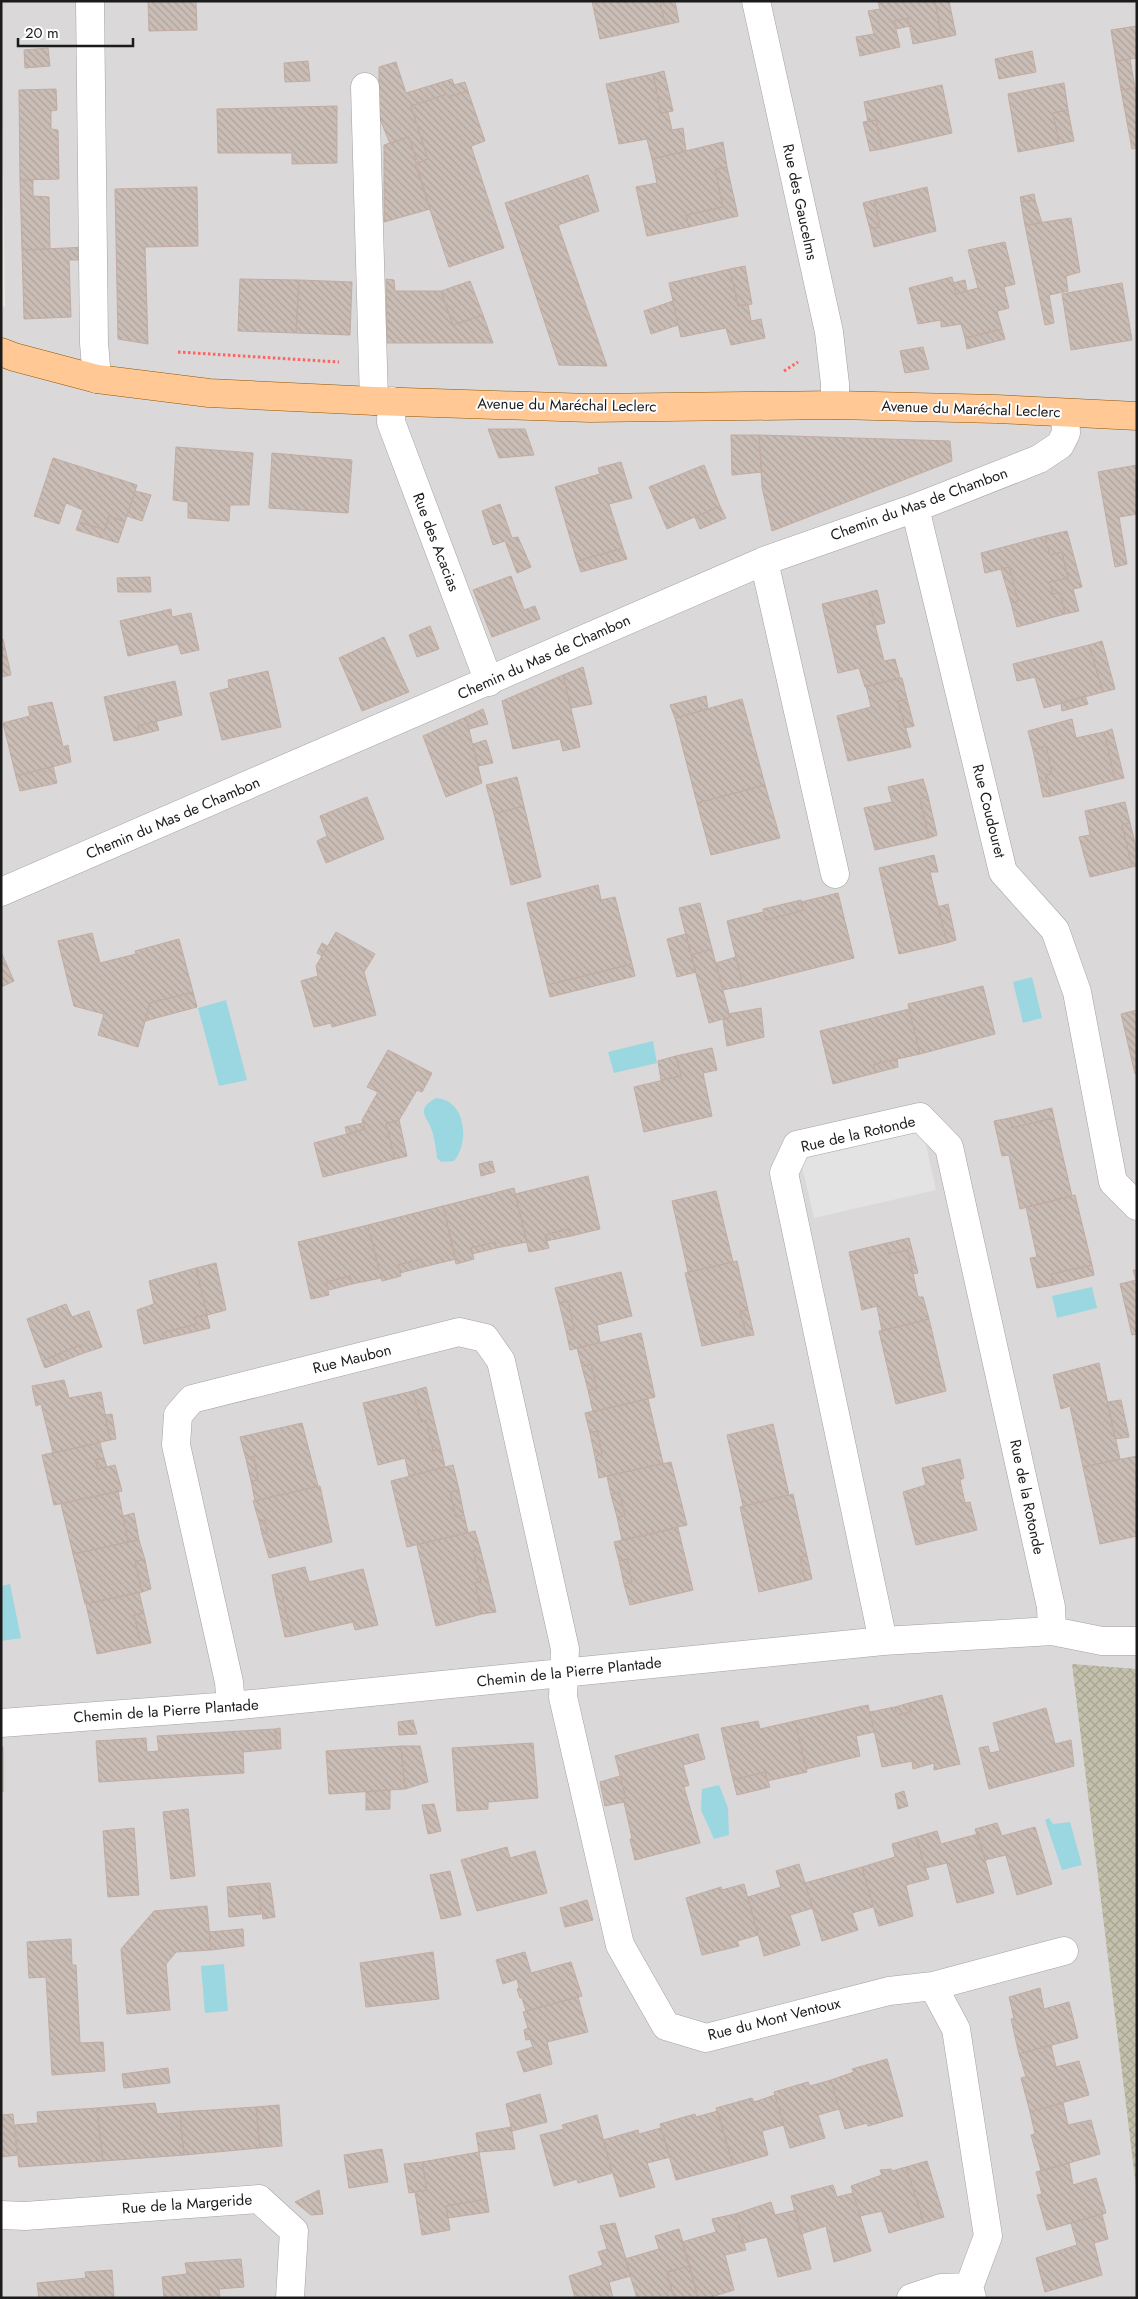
<svg xmlns="http://www.w3.org/2000/svg" width="1138" height="2299" viewBox="0 0 1138 2299" font-family="Jost,sans-serif">
<defs>
<pattern id="construction-cross-hatch" width="8" height="8" patternUnits="userSpaceOnUse" patternTransform="scale(1.25)"><rect width="8" height="8" fill="#c3c1ab"/><path d="M0 0l8 8M0 8l8-8" fill="none" stroke="#a7a593"/></pattern>
<pattern id="building-back-hatch" width="6" height="6" patternUnits="userSpaceOnUse" patternTransform="scale(1.25)"><rect width="6" height="6" fill="#cabdb6"/><path d="M-1 5l2 2M0 0l6 6M5-1l2 2" fill="none" stroke="#ada29c"/></pattern>
</defs>
<rect width="100%" height="100%" fill="#eee8e0"/>
<path fill="#dad8d8" d="M1,1h1136v2297h-1136v-1992l4,1z"/>
<path fill="url(#construction-cross-hatch)" d="M1072,1664l65,5v525z"/>
<path fill="#e3e3e3" d="M920,1117l16,73 -122,28 -17,-73z"/>
<path fill="#9bd7e1" d="M1032,977l10,41 -19,5 -10,-41z
M226,1000l21,80 -28,6 -21,-78z
M653,1041l4,22 -43,10 -6,-21z
M436,1098c30,2 34,44 18,63l-13,1 -4,-4c-1,-8 -2,-16 -4,-24 -4,-17 -20,-23 3,-36z
M1092,1287l5,21 -40,10 -5,-22z
M10,1584l11,54 -20,3v-55z
M719,1785l9,23 1,27 -15,4 -13,-29 1,-21z
M1049,1818l4,6 17,-2 12,43 -20,5 -17,-50z
M224,1964l4,47 -23,2 -4,-47z"/>
<path fill="url(#building-back-hatch)" stroke="#c1aca1" d="M148,1h48l1,29 -48,1z
M592,1h68l5,24 -65,14z
M660,1h15l4,21 -14,3z
M878,1h57l7,37 -29,6 -5,-26 -14,3 6,26 -40,9 -4,-19 18,-3 -6,-23 12,-2z
M935,1h14l7,34 -14,3z
M908,18l1,8 -12,3 -3,-8z
M1137,26v32l-21,3 -5,-31z
M48,48l2,18 -25,2 -1,-18z
M1032,51l4,21 -37,7 -4,-20z
M1130,59l5,29 -14,2 -5,-29z
M308,61l2,20 -25,1 -1,-19z
M396,62l10,31 46,-14 2,6 11,-3 3,9 -20,6 -1,-3 -36,12 17,53 -10,4 -9,-26 -19,7 -11,-28v-49z
M664,71l9,40 -12,2 -8,-39z
M653,74l8,39 7,-1 4,18 11,-2 3,23 -34,8 -5,-20 -28,5 -13,-60z
M1064,83l4,27 -15,3 6,31 -41,8 -10,-58z
M942,85l10,48 -70,16 -6,-29 -8,2 -4,-20z
M1135,88h2v60l-5,1 -11,-59z
M56,89l1,21 -6,1v18l7,1 1,49 -39,1 -1,-90z
M468,91l17,50 -14,5 33,102 -55,19 -34,-103 13,-5 -17,-53 36,-12 1,3z
M337,106v57l-45,1v-11h-74l-1,-44z
M1068,110l6,31 -15,3 -6,-31z
M876,120l6,29 -12,2 -7,-29z
M409,137l21,72 -46,13v-77z
M723,142l4,25 -12,2 8,38 -37,8 3,12 -42,9 -11,-49 21,-4 -5,-24z
M727,167l11,49 -49,11 -3,-12 37,-8 -8,-38z
M588,175l11,36 -41,14 49,141 -48,-1 -54,-162z
M20,180h13v16l16,1 1,52 -28,1z
M197,187l1,59 -53,1 3,97 -30,-5 -3,-150z
M927,187l9,44 -62,16 -4,-18 10,-2 -6,-27z
M1034,194l1,6 -14,2 -1,-5z
M874,200l6,27 -10,2 -7,-26z
M1035,200l7,23 -17,2 -4,-23z
M1071,218l9,54 -14,4 2,15 -19,4 5,28 -9,2 -20,-100z
M1005,242l10,42 -11,3 5,21 -12,3 5,18 -37,9 -4,-14 -20,3v-7l-23,4 -9,-36 43,-11 4,17 22,-6 -10,-38z
M87,247v13h-18l2,57 -47,2 -2,-69z
M745,266l7,38 -14,2 -8,-37z
M730,269l8,37 10,-2 3,17 10,-2 4,19 -34,7 -5,-17 -45,9 -12,-54z
M240,279l59,1 -3,53 -58,-2z
M386,279l8,1 1,11h46l12,34 30,-10 10,28h-106z
M299,280l53,2 -2,53 -54,-2z
M965,280l2,11 -11,3 -3,-11z
M470,281l13,34 -30,10 -12,-34z
M1122,283l10,57 -61,10 -9,-56z
M673,301l5,24 -27,9 -7,-23z
M1002,329l3,10 -38,10 -2,-11z
M923,347l6,22 -24,4 -5,-22z
M488,429h37l9,26 -35,3z
M731,435h28l3,37 -30,3z
M759,435l191,6 2,20 -180,70 -10,-44z
M176,447l77,6 -4,52h-19l-1,16 -41,-3v-16l-15,-2z
M272,453l80,7 -4,53 -79,-5z
M53,458l84,27 -12,37 -16,-6 -4,14 -26,-8 4,-12 -17,-7 -7,21 -25,-8z
M621,462l11,36 -23,6 14,44 -46,13 -22,-74 45,-13 -2,-6z
M704,465l16,41 -53,23 -18,-42z
M1137,465v49l-18,3 8,47 -12,3 -17,-95z
M135,491l16,4 -9,26 -15,-5z
M500,504l12,34 6,-1 13,30 -14,6 -12,-32 -12,4 -11,-34z
M720,506l6,12 -26,11 -5,-12z
M109,516l16,6 -7,21 -42,-13 3,-8 26,8z
M1067,531l15,56 -9,2 6,22 -14,3 -5,-21 -7,1 -4,-12 19,-4 -6,-26 -12,3 -5,-19z
M1045,536l5,19 12,-3 6,26 -19,4 4,12 7,-1 5,21 -48,13 -6,-24 7,-2 -9,-34 -24,6 -4,-20z
M623,548l4,11 -46,13 -4,-11z
M1009,567l9,34 -7,2 -10,-34z
M511,576l13,34 11,-4 5,13 -48,18 -19,-47z
M150,577l1,15h-33l-1,-14z
M877,590l8,33 -9,2 -9,-32z
M867,593l17,68 11,-2 5,19 -35,9 -6,-19 -21,5 -16,-69z
M171,609l1,8 19,-4 8,37 -18,4 -3,-10 -50,12 -8,-35z
M430,626l9,23 -22,8 -8,-22z
M384,637l25,55 -47,19 -23,-53z
M1,639h2l8,36 -10,2z
M1102,641l13,48 -12,3 -14,-47z
M1089,645l14,47 -59,16 -9,-31 -18,4 -4,-17z
M583,667l9,37 -21,4 -8,-33z
M268,671l13,56 -59,13 -12,-47 19,-5 -1,-8z
M563,675l17,72 -17,4 -3,-12 -47,10 -11,-48z
M902,678l5,21 -9,2 13,46 -63,14 -11,-45 34,-9 -5,-21z
M175,681l7,34 -44,11 2,9 -26,6 -10,-44z
M706,696l2,13 -33,9 -5,-13z
M1085,696l3,8 -26,7 -1,-8z
M742,699l23,86 -68,18 -22,-85z
M907,699l7,27 -9,2 -7,-27z
M52,702l11,45 5,-2 3,17 -55,14 -13,-53 27,-7 -2,-9z
M483,709l5,15 -19,5 -3,-12z
M466,717l16,66 -36,14 -23,-61z
M1072,719l4,19 28,-6 11,48 -64,16 -6,-21 7,-1 -6,-28 -13,4 -5,-19z
M156,721l3,9 -19,5 -2,-9z
M1112,729l12,49 -9,2 -11,-48z
M486,740l7,23 -15,3 -5,-22z
M1046,746l6,28 -7,1 6,21 -8,1 -10,-47z
M53,766l4,17 -37,8 -4,-15z
M517,777l7,29 -30,8 -8,-29z
M923,779l5,17 -8,3 9,39 -54,12 -11,-42 28,-6 -4,-15z
M765,785l15,53 -69,17 -14,-52z
M928,796l9,39 -8,3 -9,-39z
M367,797l17,42 -58,24 -9,-22 10,-5 -7,-20z
M1125,802l5,21 -8,2 10,42 -42,10 -11,-40 11,-2 -5,-24z
M524,806l17,71 -30,8 -17,-71z
M1130,823l7,28v15l-5,1 -10,-42z
M934,855l4,17h-8l17,71 -48,11 -20,-86z
M598,885l3,15 14,-3 17,67 -85,21 -20,-82z
M838,893l16,65 -111,28 -16,-65 36,-9 3,8 38,-10 -3,-8z
M801,900l3,10 -38,10 -3,-11z
M700,903l12,46 -21,6 -12,-47z
M948,904l8,36 -9,3 -9,-36z
M336,932l39,22 -11,18 12,43 -44,12 -1,-4 -17,4 -13,-46 17,-5 -2,-10z
M92,933l8,30 36,-9 -1,-3 44,-12 14,53 -43,11 -12,44 -40,-12 6,-21 -30,-8 -16,-65z
M686,934l10,38 -19,5 -10,-38z
M322,943l5,3 -5,10 -5,-3z
M712,949l18,68 -21,6 -18,-68z
M1,952l13,29 -13,6z
M736,957l7,29 -20,4 -7,-27z
M632,964l3,12 -85,21 -3,-12z
M983,986l12,48 -75,20 -12,-50z
M193,992l4,15 -52,14 5,-18z
M761,1008l3,29 -37,9 -4,-26 7,-3 -2,-3z
M909,1009l11,45 -46,10 1,9 -42,11 -13,-53z
M1137,1010v64h-2l-14,-60z
M712,1048l5,22 -14,3 9,43 -68,16 -10,-45 47,-11 -5,-20z
M388,1050l44,23 -10,19 -5,-2 -18,30 -13,4 9,35 -72,18 -9,-34 51,-14 -3,-9 16,-28 -11,-5z
M676,1056l5,20 -20,4 -3,-19z
M897,1059l1,8 -23,6 -1,-9z
M1052,1108l2,10 -42,10 -2,-10z
M1010,1118l2,10 42,-10 18,78 -52,13 -11,-54 -7,1 -8,-35z
M399,1120l8,36 -12,3 -9,-35z
M363,1123l2,6 -18,6 -2,-8z
M492,1161l3,11 -14,4 -2,-12z
M588,1176l12,53 -29,7 -3,-7 -23,6 4,13 -20,4 -14,-58z
M514,1188l13,54 -31,6 -1,-6 -24,6 3,11 -18,5 -13,-58z
M716,1191l17,71 -45,10 -16,-71z
M1075,1195l17,70 -41,9 2,11 -16,3 -7,-30 7,-1 -11,-50z
M443,1206l13,53 -33,8 -2,-8 -23,6 3,11 -19,5 -14,-56z
M368,1225l13,53 -29,6 -2,-8 -24,6 3,13 -18,4 -13,-57z
M568,1229l3,7 -25,5 -1,-6z
M909,1238l9,35 -5,1 -5,-24 -19,4 -2,-11z
M495,1242l1,6 -24,6 -1,-6z
M887,1243l2,11 19,-4 10,47h5l6,22 -47,12 -5,-25 -15,4 -13,-58z
M421,1259l2,8 -23,6 -2,-8z
M737,1261l11,49 -8,1 7,25 -45,10 -17,-73z
M216,1263l10,47 -19,5 -11,-47z
M1092,1265l2,10 -41,10 -2,-11z
M196,1268l11,47 -12,2 2,7 -35,9 2,6 -20,5 -7,-34 17,-6 -5,-23z
M1133,1270h4v64l-5,1 -12,-51 16,-4z
M621,1272l11,44 -35,9 3,17 -30,8 -4,-19 8,-2 -6,-28 -9,2 -4,-15z
M350,1276l2,8 -23,6 -3,-8z
M568,1301l6,28 -8,2 -7,-28z
M66,1304l6,13 17,-6 13,36 -18,6 -4,-8 -38,16 -15,-42z
M748,1310l6,25 -7,1 -7,-25z
M207,1315l3,13 -46,11 -2,-6 35,-9 -2,-7z
M929,1319l17,72 -50,13 -17,-73z
M641,1333l14,64 -62,15 -5,-22 9,-2 -6,-24 -9,3 -5,-19z
M80,1345l4,8 -39,15 -3,-7z
M1099,1363l21,96 -37,8 -13,-61 -9,3 -8,-34z
M591,1364l6,24 -9,2 -6,-23z
M64,1380l5,18 32,-6 9,48 -57,13 -12,-49 -5,2 -4,-20z
M426,1387l15,62 -8,2 -7,-31 -5,2 -8,-31z
M413,1391l8,31 5,-2 7,31 8,-2 4,18 -36,9 -4,-18 -27,7 -15,-62z
M648,1399l15,64 -64,15 -4,-21 7,-3 -5,-23 -7,2 -5,-20z
M1121,1400l8,37 -14,2 -8,-37z
M112,1414l4,25 -6,1 -5,-25z
M302,1423l16,63 -63,15 -4,-20 7,-1 -4,-24 -8,3 -6,-22z
M773,1424l16,71 -46,11 -16,-71z
M597,1431l5,23 -7,3 -5,-24z
M100,1443l4,15 -9,2 3,9 17,-4 7,26 -68,14 -12,-50z
M254,1456l4,24 -7,1 -5,-22z
M1137,1456v80l-37,8 -17,-77z
M104,1458l3,9 -9,2 -3,-9z
M960,1459l4,19 -4,2 5,23 5,-1 7,28 -61,15 -13,-53 23,-7 -4,-17z
M671,1462l16,63 -65,15 -5,-23 8,-1 -6,-24 -8,3 -4,-19z
M453,1465l6,25 -9,2 6,25 8,-2 4,17 -61,15 -16,-66z
M320,1486l12,56 -63,16 -7,-24 5,-1 -2,-13 -6,1 -6,-20z
M459,1490l5,25 -8,2 -6,-25z
M118,1491l10,51 -55,12 -12,-50z
M619,1492l6,24 -8,1 -6,-22z
M793,1494l14,62 -7,1 5,24 -46,11 -19,-85z
M134,1513l5,27 -11,2 -5,-26z
M265,1520l2,13 -5,1 -3,-13z
M678,1528l15,62 -63,15 -6,-21 8,-2 -5,-23 -8,2 -5,-19z
M475,1531l5,17 -7,3 8,30 -6,2 7,31 -46,12 -19,-81z
M139,1540l6,20 -10,1 7,31 -57,12 -12,-50z
M480,1548l16,64 -14,2 -7,-31 6,-2 -8,-30z
M807,1556l5,23 -7,2 -5,-24z
M627,1559l5,23 -8,2 -5,-23z
M145,1560l6,29 -9,3 -7,-31z
M305,1567l4,15 54,-13 15,56 -23,5 -2,-8 -61,14 -11,-45 -6,1 -3,-17z
M281,1591l11,45 -7,1 -10,-45z
M139,1592l5,21 -10,2 7,30 -44,9 -11,-50z
M144,1613l7,30 -10,2 -7,-30z
M942,1695l18,69 -26,6v-7l-21,6 -1,-8 -30,6 -12,-55 25,-5 2,8 14,-3 -2,-9z
M909,1703l2,9 -14,3 -2,-8z
M868,1705l6,27 -18,4 4,20 -54,13 -11,-48z
M1046,1708l9,36 16,-4 3,26 -85,23 -10,-41 9,-2 2,7 10,-2 -7,-28z
M413,1720l4,14 -18,1 -1,-13z
M758,1721l2,8 35,-8 12,51 -40,9 -2,-9 -32,8 -12,-52z
M280,1728l1,21h-4l-2,-20z
M275,1729l2,20 -34,3 1,21 -145,9 -3,-41 50,-3 1,14 12,-1 -2,-15z
M698,1734l7,25 -22,6 6,20 -5,2 16,56 -65,17 -5,-21 2,-1 -8,-36 -2,-3 4,-1 -11,-42z
M533,1743l5,55 -50,4v7l-31,2 -5,-63z
M401,1746l4,43 -76,5 -3,-43z
M401,1746h19l8,36 -23,7z
M1,1747h2v45h-2z
M765,1772l5,15 -33,8 -4,-15z
M620,1776l6,22 -4,1 2,3 -19,4 -5,-24z
M390,1790v19l-24,1v-18z
M904,1791l4,15 -10,3 -3,-15z
M434,1804l7,27 -13,3 -6,-29z
M188,1809l7,67 -24,3 -8,-67z
M997,1823l5,13 33,-9 17,57 -35,11 -11,-40 -21,5 -10,-31z
M134,1828l5,67 -31,2 -5,-66z
M937,1831l4,13 37,-10 16,59 -37,10 -10,-40 -22,5 -9,-31z
M916,1837l13,42 -23,6 7,31 -34,10 -17,-59 33,-10 -3,-13z
M507,1847l3,11 25,-7 12,42 -70,18 -16,-51z
M799,1864l14,44 -23,7 10,30 -36,11 -16,-59 33,-10 -5,-16z
M862,1867l11,40 -21,6 6,17 -36,11 -17,-58z
M450,1871l11,44 -20,4 -11,-44z
M270,1883l5,34 -12,2 -5,-35z
M258,1884l3,30 -32,3 -2,-30z
M744,1884l14,51 -21,6 2,5 -37,9 -16,-57 35,-11 1,3z
M587,1900l6,20 -28,7 -5,-19z
M207,1906l4,44 -35,2 -10,12 4,46 -43,4 -6,-65 33,-38z
M243,1929l1,17 -33,4 -2,-18z
M71,1939l1,26h4l4,78 23,-1 2,29 -53,4 -6,-98 -17,1 -2,-36z
M433,1952l6,47 -73,8 -6,-44z
M525,1952l6,21 40,-11 11,34 -56,15 -4,-13h-2l-3,-9 2,-1 -2,-9 -14,5 -7,-24z
M1040,1988l4,21 25,-7 9,36 -59,16 -8,-35 3,-1 -5,-21z
M578,1997l10,35 -41,10 5,22 -28,8 -7,-20 16,-5 -3,-8 -4,1 -2,-10 4,-2 -5,-16z
M1051,2045l5,22 23,-6 10,34 -59,17 -9,-34 5,-1 -7,-23z
M887,2059l16,57 -35,10 -1,-3 -22,6 -14,-49 23,-8 -2,-3z
M168,2068l2,15 -46,5 -2,-14z
M831,2080l8,29 -21,6 7,23 -35,10 -16,-56 34,-10 2,4z
M540,2094l7,28 -35,9 -6,-27z
M775,2095l9,30 -22,6 6,24 -35,10 -17,-57 36,-10 2,4z
M155,2103l2,11 23,-2 4,43 -81,6 -6,-53z
M1063,2103l5,22 23,-5 9,34 -59,17 -10,-36 4,-1 -5,-22z
M279,2105l3,41 -22,2 -4,-41z
M256,2107l4,41 -76,7 -4,-43z
M97,2108l6,53 -84,6 -4,-42 23,-2 -1,-11z
M718,2111l15,54 -57,15 -16,-56 35,-10 1,3z
M13,2114l4,41 -16,2v-42z
M597,2115l15,58 -34,10 -1,-4 -23,7 -14,-51 24,-6 -2,-4z
M511,2127l4,22 -36,3 -3,-19z
M661,2128l9,29 -23,6 8,24 -35,10 -17,-57 35,-10 1,4z
M382,2149l6,33 -39,6 -5,-33z
M479,2152l8,47 -41,7 4,24 -28,5 -7,-43 12,-2 -5,-28z
M927,2161l17,56 -20,6 -18,-56z
M422,2162l5,28 -18,3 -5,-29z
M1069,2163l4,22 23,-7 10,35 -59,17 -10,-35 5,-1 -6,-22z
M906,2167l18,56 -35,10 -7,-22 -22,5 -9,-30 31,-11 -2,-5 11,-1 1,2z
M833,2185l4,12 16,-4 18,58 -37,11 -8,-36 -25,8 -10,-38z
M319,2190l4,24 -12,1 -16,-13z
M487,2199l2,13 -41,6 -2,-12z
M771,2202l4,13 21,-5 15,59 -33,8 -11,-40 -23,6 -9,-29z
M735,2214l11,36 -21,5 9,35 -26,8h-10l-16,-56 34,-10 -4,-13z
M1102,2214l6,25 -14,4 8,32 -57,17 -9,-34 41,-13 -6,-22z
M615,2223l16,53 -22,6 4,16h-38l-6,-22 34,-11 -5,-13 9,-3 -7,-23z
M679,2229l11,37 -23,6 7,26h-37l-12,-39 34,-10 -4,-13z
M241,2259l3,28 -25,2 1,9h-56l-2,-21 25,-3 -2,-11z
M690,2266l8,32h-24l-7,-26z
M112,2270l2,28h-75l-2,-15 49,-5 -1,-6z"/>
<g fill="none" stroke-linecap="round" stroke-linejoin="round">
<g stroke="#a2a2a2" stroke-width="29">
<path id="minor" d="M90,1l4,342 3,36
M756,1l73,331 6,52v21
M365,87l9,314
M392,401l-1,21 98,260
M915,508l88,364 52,58 22,62 36,190 24,24
M764,561l71,313
M1,892l763,-331 151,-53 124,-49 21,-14 6,-12 -1,-20
M883,1641l-99,-468 13,-28 123,-28 29,30 102,460 1,24
M231,1706l-2,-24 -53,-237 2,-30 14,-16 267,-67 26,6 16,23 64,288 -2,48 57,248 46,81 40,12 183,-47 44,-5 23,43 32,207 -19,51 3,11
M1,1723l230,-17 652,-65 169,-10 50,10h35
M933,1986l131,-35
M1,2215l24,1 234,-17 35,32 -4,67
M911,2298l30,-10 28,-1"/>
</g>
<g stroke="#935600" stroke-width="29">
<path id="major" d="M1,352l13,5 83,22 112,14 165,8 216,7 245,-3 161,4 141,7"/>
</g>
<path stroke="#ff6360" stroke-width="3" stroke-dasharray="2.5 2.5" stroke-linecap="butt" d="M178,352l161,10
M784,371l14,-9"/>
<use href="#minor" stroke="#fff" stroke-width="28"/>
<use href="#major" stroke="#ffc894" stroke-width="28"/>
</g>
<g text-anchor="middle" dominant-baseline="central" stroke-width="4" stroke-linejoin="round" paint-order="stroke">
<g font-size="15" fill="#1b1b1b" stroke="#fff">
<text transform="translate(800 202) rotate(78)">Rue des Gaucelms</text>
<text transform="translate(567 405) rotate(1)">Avenue du Maréchal Leclerc</text>
<text transform="translate(971 409) rotate(2)">Avenue du Maréchal Leclerc</text>
<text transform="translate(919 504) rotate(-20)">Chemin du Mas de Chambon</text>
<text transform="translate(436 542) rotate(69)">Rue des Acacias</text>
<text transform="translate(544 657) rotate(-24)">Chemin du Mas de Chambon</text>
<text transform="translate(989 811) rotate(76)">Rue Coudouret</text>
<text transform="translate(173 818) rotate(-23)">Chemin du Mas de Chambon</text>
<text transform="translate(858 1134) rotate(-13)">Rue de la Rotonde</text>
<text transform="translate(352 1359) rotate(-14)">Rue Maubon</text>
<text transform="translate(1027 1497) rotate(78)">Rue de la Rotonde</text>
<text transform="translate(569 1672) rotate(-6)">Chemin de la Pierre Plantade</text>
<text transform="translate(166 1711) rotate(-4)">Chemin de la Pierre Plantade</text>
<text transform="translate(774 2019) rotate(-14)">Rue du Mont Ventoux</text>
<text transform="translate(187 2204) rotate(-4)">Rue de la Margeride</text>
</g>
</g>
<rect width="1138" height="2299" fill="none" stroke="#1b1b1b" stroke-width="5"/>
<path d="M18 38v8h115v-8" fill="none" stroke="#1b1b1b" stroke-width="2.5"/>
<text x="25" y="38" font-size="15" fill="#1b1b1b" stroke="#ffffff" stroke-width="4" paint-order="stroke">20 m</text>
</svg>
